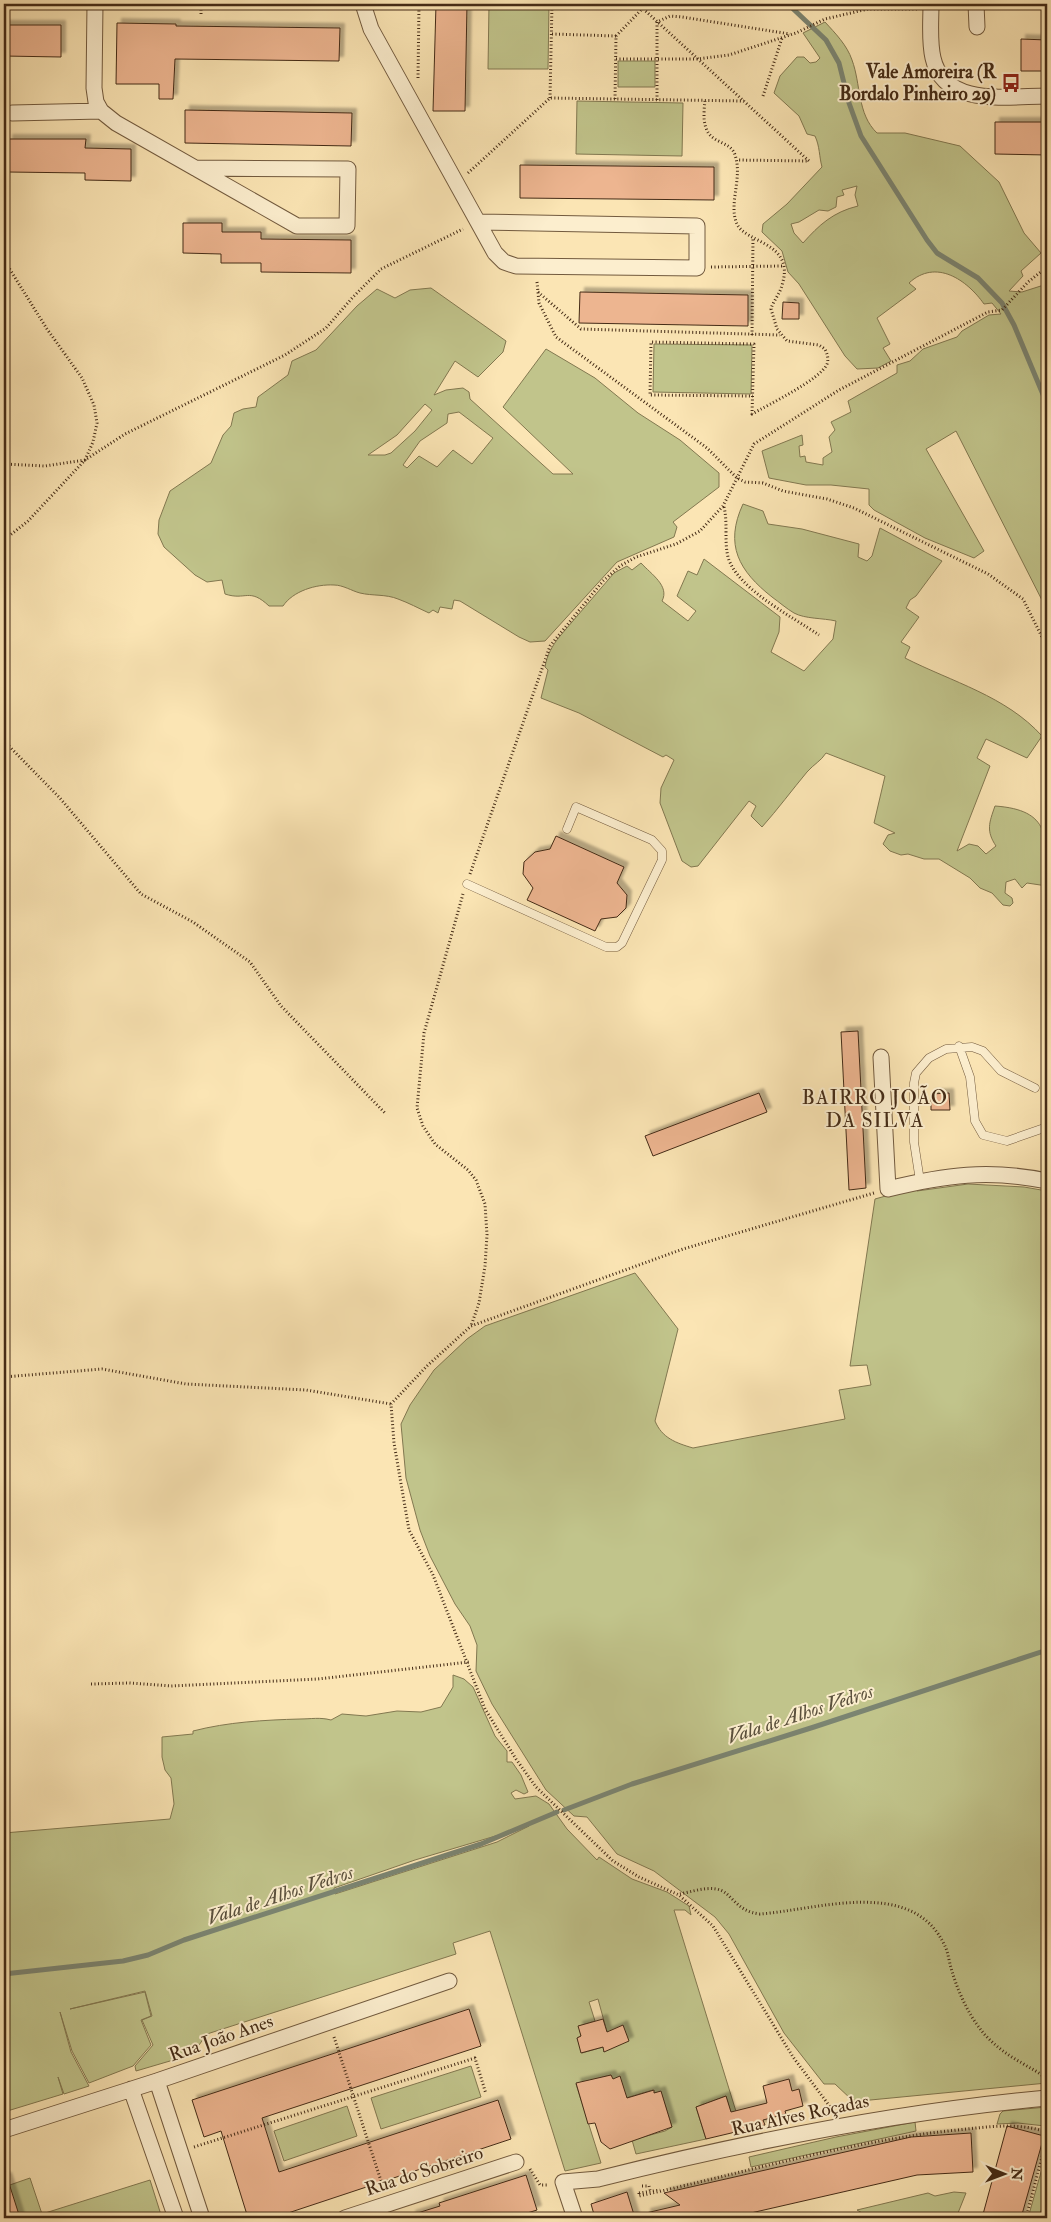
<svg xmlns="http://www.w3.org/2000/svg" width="1051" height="2222" viewBox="0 0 1051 2222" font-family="'IM FELL Double Pica',serif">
<defs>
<filter id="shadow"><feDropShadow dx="4.5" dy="-4.5" stdDeviation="1" flood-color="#0004"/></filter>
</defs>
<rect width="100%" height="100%" fill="#fbe5b4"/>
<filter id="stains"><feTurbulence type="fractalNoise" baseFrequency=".004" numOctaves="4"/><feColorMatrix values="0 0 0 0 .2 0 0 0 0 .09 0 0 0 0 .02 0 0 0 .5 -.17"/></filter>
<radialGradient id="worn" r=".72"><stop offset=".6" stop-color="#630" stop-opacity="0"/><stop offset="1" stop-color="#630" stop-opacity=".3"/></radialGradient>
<path fill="#c1c48b" stroke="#827850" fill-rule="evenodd" d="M489,4h60l-1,65h-60z
M825,22c10,11 22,23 27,38 9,24 5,54 25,73h28l55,13 39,36 25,51 17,20 -20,18 2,5 -14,15 13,1 25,-8v326l-91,-179 -30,18 58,102 -10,7 -49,-20 -51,-28 -5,-5v-16l-38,-4h-25l-37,-7 -7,-27 40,-16 1,10 -4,1 1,11 5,-1 1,6 17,3v-7l9,-6 -3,-15 6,-7 -4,-8 20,-10 -3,-11 49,-28v-8l13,-4 13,-12 34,-12 5,-6 27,-16 12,-1 -9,-11 -8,1c-17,-24 -48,-46 -75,-21l7,6 -39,29 13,26 -7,4 8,13 -13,7 -21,1 -12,-13 -46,-72 -11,-12 -6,-21 -20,-19 1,-8 24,-20 35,-37c-3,-11 -2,-20 -7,-31l-8,-2 -8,-18 -25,-23 6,-17 17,-19h7l6,6 6,-1 4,-4 -17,-25zM857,186l-2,9 3,11c-25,6 -39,19 -55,37l-9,-10 -3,-9 8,-2 20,-12 9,1 8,-4 1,-10 7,-2 -2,-5z
M618,61h37v26h-37z
M577,101l106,2 -1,53 -106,-2z
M431,288l75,53 -3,11 -25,25 -23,-16 -21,34 12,-5 17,-2 6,4 1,7 83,75h20l-70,-67 43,-58 49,29 43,35 42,27 39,33v14l-46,35 4,5 -3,10 -57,25 -72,79 -15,1 -11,-5 -59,-36 -6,-1 -2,9 -12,-2 -2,6 -5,-3 -4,3c-11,-5 -20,-10 -31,-14 -12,-5 -26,-3 -38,-6 -8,-2 -17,-8 -26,-8 -18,-1 -41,6 -51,21h-14c-20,-19 -23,-5 -44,-12l-3,-14 -15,2 -12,-7 -31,-28 -6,-13 1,-14 11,-29 41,-28 12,-28 8,-9 3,-13 9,-4 13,-2 2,-10 30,-22 4,-14 24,-11 41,-44 20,-17 18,9 15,-8zM425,404l7,6 -17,21 -24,22 -6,2h-17l29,-20zM459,412l34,26 -21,26 -19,-14 -16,17 -18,-11 -12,12 -4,-3 17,-24 27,-18 1,-9z
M654,344l98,1 -1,49 -98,-2z
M743,504l20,7 5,13 34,5 57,15 -1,13 9,4 5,-5 8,-28 62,33 -26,35 -6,4 -4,8 13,9 -18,25 9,5 -5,11c47,24 101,38 137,78l-15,22 -41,-19 -9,19 13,8 -33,85 12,-7 9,2 8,8 10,-8c-10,-15 -7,-23 -1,-40 56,4 52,31 52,80l-20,-3 -5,5 -7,-9 -9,3 -1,11 7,5 1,5 -3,3 -7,-1 -11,-12 -12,-5 -10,-10 -31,-19h-15l-16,-5 -7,1 -11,-4 -7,-7 5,-9 7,-2 -21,-10 11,-47 -59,-23c-5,8 -12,11 -19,19 -15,18 -29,37 -45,55l-11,-11 5,-10 -7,-5 -51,65 -7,1 -9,-6 -22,-58 1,-15 13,-28 -8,-5 -3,2 -84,-44 -38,-15 7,-28 -3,-3c2,-12 7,-21 15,-31l54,-63 13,-7 5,4 9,-7c10,11 29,23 21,38l26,20 8,-10 -19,-15 11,-25 9,4 7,-16 76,58 -1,15 -8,20 33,19 29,-32 3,-18c-13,-3 -31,-2 -42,-8 -7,-4 -15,-11 -22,-16 -33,-26 -48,-52 -29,-93z
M968,1184l56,3 23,4v892l-187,18 -8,-1 -17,-16h-11l-40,-51 -55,-99 -14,-17 -61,-46 -37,-17 -30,-37 -13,-1 -28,-26 -54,-86 -16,-33 1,-26 -7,-19 -15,-22 -25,-48 -10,-26 -14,-52 -5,-54 9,-19 24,-35 33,-31 18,-13 150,-53 43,56 -23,92c7,17 21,22 38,27l152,-29 -6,-29 32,-5 -4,-20 -17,1 25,-167 39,-11 3,3z
M453,1675l11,4 9,8 22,49 12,15v11h5l9,13 7,17 -4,2 -8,-4 -5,3 4,6 21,-3 13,8 18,25 30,31 2,-3 33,22 35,13 22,14 2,9 -6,-5h-11l68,221 -5,2 -11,-37 -30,11 10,32 -70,15 -4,-14 33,-9 7,-4 -11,-35 -7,1 -1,-3 -27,8 -6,6 -9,-29 -35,9 25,79 -36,8 -75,-240 -37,12 3,11 -249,80 -8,11 -13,1 1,10 -51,15 -1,-5 18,-21 -11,-25 10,-4 -7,-25 -75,18 75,-17 6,24 -10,4 10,25 -18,21 -44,17 -17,-32 -12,-39 11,40 18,34 -25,8 -6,-17 5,17 -59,18v-279l166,-14 4,-15 -3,-26 -6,-8 -3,-13v-20l31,-3v-3c35,-9 71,-11 107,-12 11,0 20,-2 31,1l11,-6 24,2 31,-5 24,1 20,-5 12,-20zM529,1826l-32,16 -162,52 -1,-6 81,-28zM598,1999l9,33 -3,20 -1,-5 -21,6 -5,-15 4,-2 -2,-10 16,-5 -6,-19z
M471,2066l10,31 -100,32 -10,-31z
M347,2106l10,30 -73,25 -10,-30z
M1047,2107l-2,19 -27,-3 -21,1 3,-10 3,-3z
M915,2122l1,9 -165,36 -2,-10 87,-20z
M1047,2151v39l-8,28h-11z
M30,2178l12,36 108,-34 12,38h-158v-31z
M954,2192l12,1 -10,25h-85l-14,-8 71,-17 7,3z"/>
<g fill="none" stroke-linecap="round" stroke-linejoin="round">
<path stroke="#7b8471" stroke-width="5" d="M788,4l38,36 13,23 10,40 12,33 66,104 10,13 41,25 24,25 12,22 33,79
M564,1810l68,-26 182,-57 233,-77
M4,1974l119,-13 25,-6 36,-15 297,-96 76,-32"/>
</g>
<path fill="#edb590" stroke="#442b16" filter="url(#shadow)" d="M436,4h31l-2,107h-32z
M117,23l59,1v2l164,2 -1,33 -164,-2 -2,40h-14v-15h-43z
M4,25h57v32l-57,-1z
M1021,39l26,1v31h-26z
M185,110l167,3 -1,33 -166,-3z
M995,122h52v33l-52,-1z
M8,139h78l-1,9 46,1v32l-46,-1v-7l-77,-1z
M520,165l194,2v33l-194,-2z
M183,223h39v9h39v7l90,1v33l-90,-1v-9h-40v-9l-38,-1z
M580,292l168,3v31l-169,-3z
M783,302l16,1v16h-17z
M556,836l68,31 -7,16 10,12 -1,13 -9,9 -16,2 -6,12 -68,-31 6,-12 -10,-14 1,-12 11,-10 15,-3z
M858,1031l8,157 -17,2 -8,-158z
M759,1093l8,19 -114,44 -8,-20z
M949,1093l1,17h-19v-16z
M469,2009l12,37 -219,72 17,54 219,-72 13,39 -238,79h-25l-27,-87 -17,6 -12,-37z
M603,2019l4,13 16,-7 6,16 -25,11 -1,-5 -22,6 -4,-15 4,-2 -3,-10z
M611,2075l2,4 7,-3 7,22 27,-8v3l7,-2 11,36 -62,22 -9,-7 -6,-19 -7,1 -12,-41z
M789,2079l3,12 7,-2 4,17 -18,5 1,3 -23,6 2,5 -59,14 -10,-32 30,-11 5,16 36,-9 -4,-17z
M1007,2126l37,10 -23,82h-39z
M971,2133l2,39 -56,3 -188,43h-82l-1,-5 34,-8 -16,-12 247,-56z
M526,2175l11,35 -26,8h-99l-1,-3 29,-9 -1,-3z
M4,2177h3l13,41h-16z
M627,2192l8,26h-40l-4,-14z"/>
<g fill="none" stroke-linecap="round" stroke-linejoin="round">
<g stroke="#725a3e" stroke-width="9">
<path id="service" d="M467,884l139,63h11l5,-4 40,-83v-9l-10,-11 -76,-33 -9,22
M959,1046l11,31 5,44 8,14 24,6 40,-14
M920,1181l-6,-39v-59l2,-10 13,-15 17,-9 26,-2 11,4 18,20 34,17"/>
</g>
<g stroke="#725a3e" stroke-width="17">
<path id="minor" d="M95,4l-1,84 2,14 5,9 15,12 181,103h50l1,-57 -153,-1
M363,4l8,25 124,224 9,9 12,4 181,2v-42l-219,-4
M931,4c0,17 -2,37 2,54 11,50 76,38 114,38
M976,4l1,23
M12,113l89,-2
M881,1057l7,132c57,-14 101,-20 159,-8
M157,2081l45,137
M131,2089l45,129
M4,2130l153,-49 292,-100
M345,2218l171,-56
M575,2218l-12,-36 35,-3c147,-37 297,-67 449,-81"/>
</g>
<path stroke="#442b16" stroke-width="3" stroke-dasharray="1 2.5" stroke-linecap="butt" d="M638,4l171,157 -72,-1
M201,14v-10
M552,34l64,2
M616,59h81l32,-4 67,-22 29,-14 43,-10h49
M418,78l1,-74
M763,96l19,-58
M550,98l2,-94
M615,99l1,-63 27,-28
M657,100v-78l13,-6 12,1 108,17
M705,101c-1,8 -2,19 1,27 5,16 25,13 29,27 8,23 -7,49 2,69 8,19 59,18 45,61 -2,9 -9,16 -11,24l6,20 10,12 32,4 6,4c2,5 4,9 2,15 -6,15 -59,41 -75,50l2,-70 -103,-2 -1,53 103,1
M468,173l82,-75 194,3
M4,260l43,69 35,49 12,27 3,18 -4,19 -8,18 -57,61 -24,19
M711,267l72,-1
M537,282l2,21 17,34 151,111 30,30 8,4 18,1 20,8 44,8 27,9 134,66 35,25 24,48
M538,292l43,37 199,6
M752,335l1,-98
M4,464l41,2 40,-6 40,-26 160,-79 41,-27 27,-31 28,-28 82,-40
M724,507c4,16 0,34 4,50 9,32 65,60 91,78
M4,741l55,56 82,97 52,28 57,40 31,44 105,108
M470,874l80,-228 53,-65 17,-15 16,-9 40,-13 24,-13 23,-25 31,-62 85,-54 149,-78 14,-2 26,-28 19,-15
M463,894l-39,139 -7,75 6,18 12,18 33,26 8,10 9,24 2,31 -2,31 -6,37 -8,23
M4,1377l98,-8 84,15 120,6 85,14
M91,1684l38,-1 42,3 147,-7 151,-17
M680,1894c10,-2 25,-7 36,-5 16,2 18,22 44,25 57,-4 153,-38 185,32 3,6 4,15 6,22 6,21 16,44 30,62 10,13 26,25 41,33 9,6 18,9 25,17
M334,2037l50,153
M834,2112l-41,-55 -80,-131 -34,-31 -40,-18 -26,-16 -77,-74 -20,-28 -31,-50 -52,-134 -24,-45 -15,-87 -3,-39 36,-38 44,-40 212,-77 191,-56
M194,2147l281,-89 11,36
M530,2169l10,16h9
M642,2186h7l1,4
M639,2193v3c105,-23 210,-55 318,-66 31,-3 60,-8 90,2
M639,2193l21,-3
M1026,2218l21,-80"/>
<use href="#service" stroke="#fceece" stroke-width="8"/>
<use href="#minor" stroke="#fceece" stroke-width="15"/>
</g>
<defs>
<g id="bus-bare" transform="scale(1.5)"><path d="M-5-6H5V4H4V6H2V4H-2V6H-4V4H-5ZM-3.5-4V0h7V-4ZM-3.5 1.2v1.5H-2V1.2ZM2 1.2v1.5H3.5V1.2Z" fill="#8f2418" stroke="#fceece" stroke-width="2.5" paint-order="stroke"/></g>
</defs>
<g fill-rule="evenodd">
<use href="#bus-bare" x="1011" y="83"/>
</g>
<g text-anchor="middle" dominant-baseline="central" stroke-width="4" stroke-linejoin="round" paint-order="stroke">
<g font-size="19" font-weight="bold" fill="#442b16" stroke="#fceece" text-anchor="end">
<text x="996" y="72">Vale Amoreira (R<tspan x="996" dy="22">Bordalo Pinheiro 29)</tspan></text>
</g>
<g font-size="19" fill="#442b16" stroke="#fceece">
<text transform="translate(221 2038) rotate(-19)">Rua João Anes</text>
<text transform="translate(800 2115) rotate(-12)">Rua Alves Roçadas</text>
<text transform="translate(424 2171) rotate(-18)">Rua do Sobreiro</text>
</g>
<g font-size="20" letter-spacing="1" fill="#442b16" stroke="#fceece">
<text x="875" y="1097">BAIRRO JOÃO<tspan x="875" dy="23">DA SILVA</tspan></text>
</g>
<g font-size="20" font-style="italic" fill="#5b503c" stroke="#fceece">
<text transform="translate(800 1714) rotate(-18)">Vala de Alhos Vedros</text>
<text transform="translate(280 1895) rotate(-18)">Vala de Alhos Vedros</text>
</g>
</g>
<rect width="1051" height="2222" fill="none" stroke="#fbe5b4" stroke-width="20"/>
<rect x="5" y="5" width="1041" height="2212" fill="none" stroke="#442b16" stroke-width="2.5"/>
<rect x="10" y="10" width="1031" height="2202" fill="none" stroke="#442b16"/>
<g transform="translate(1004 2174) rotate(91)" stroke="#fceece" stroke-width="4" paint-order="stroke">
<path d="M0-4L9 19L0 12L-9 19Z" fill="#442b16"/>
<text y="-8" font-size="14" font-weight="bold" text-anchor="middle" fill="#442b16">N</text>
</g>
<rect width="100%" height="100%" filter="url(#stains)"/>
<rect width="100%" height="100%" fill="url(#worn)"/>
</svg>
